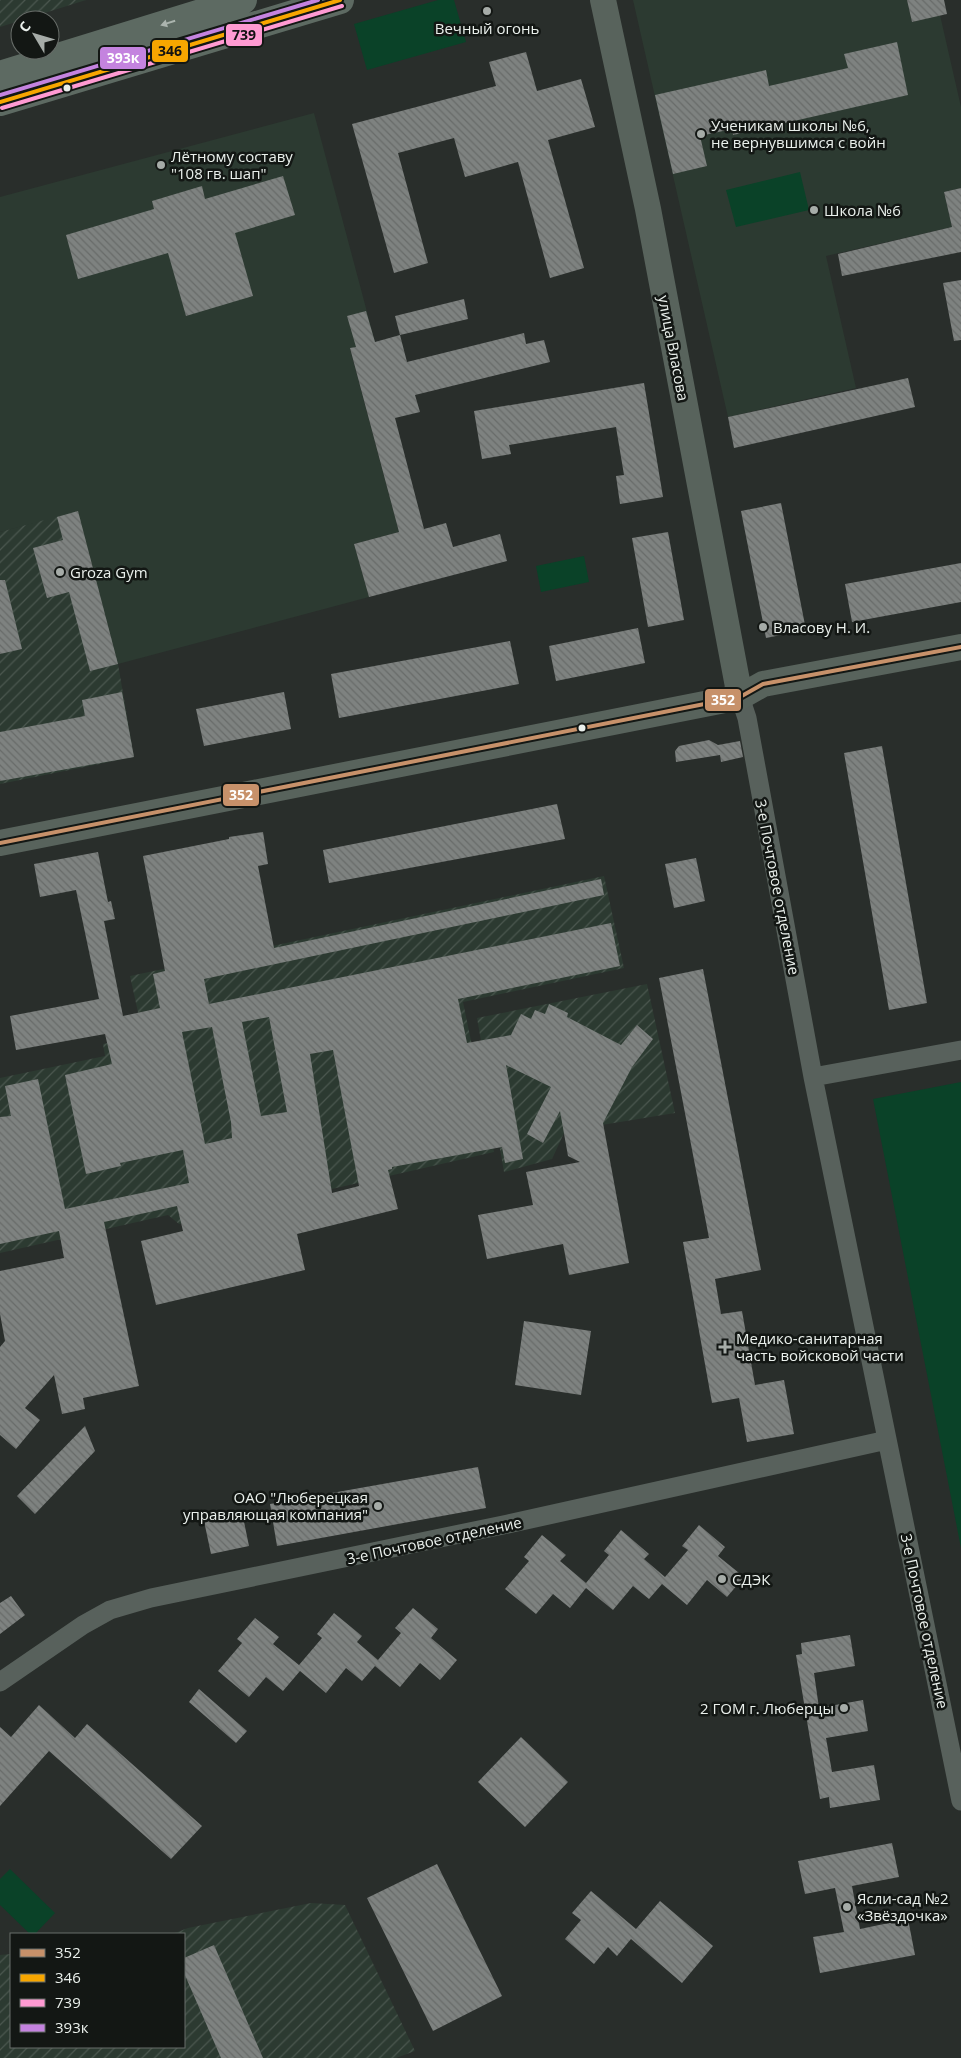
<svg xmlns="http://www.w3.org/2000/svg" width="961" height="2058" viewBox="0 0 961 2058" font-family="'Open Sans',sans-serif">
<defs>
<pattern id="industrial-furrows" width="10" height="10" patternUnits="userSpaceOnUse" patternTransform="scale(1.25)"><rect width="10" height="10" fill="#2c3a31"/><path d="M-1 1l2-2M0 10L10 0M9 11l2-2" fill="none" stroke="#4b574f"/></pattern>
<pattern id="building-back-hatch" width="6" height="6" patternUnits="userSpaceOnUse" patternTransform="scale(1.25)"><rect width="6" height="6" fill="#7e8280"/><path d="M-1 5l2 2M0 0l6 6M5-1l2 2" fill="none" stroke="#686b69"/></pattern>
</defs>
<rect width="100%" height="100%" fill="#292e2b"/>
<path fill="#2c3a31" d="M633,0h274l5,22 28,-7 21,92v81l-17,4 8,35 -126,29 30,132 -128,29z
M314,113l61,229 -25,7 49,183 -45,12 15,53 -251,67 -40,-152 -78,20v-335z"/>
<path fill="url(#industrial-furrows)" d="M0,0h86l-86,27z
M78,511l40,153 16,93 -134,27v-252z
M604,876l20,92 -161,34 31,150 -315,72 -11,-9 -168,38v-175l105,-22 -2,-12 40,-9 -13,-59z
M647,984l28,129 -110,18 -13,28 -48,13 -27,-154z
M311,1903l34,2 70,146 -19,7h-396v-103l11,-1v93h173v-113h-12l16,-6z"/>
<path fill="#0a4228" d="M438,0h16l12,42 -99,28 -13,-46z
M800,172l9,38 -73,17 -10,-37z
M584,556l5,26 -48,10 -5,-26z
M961,1082v466l-88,-449z
M10,1869l45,44 -20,21h-5l-30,-29v-26z"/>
<path fill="url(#building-back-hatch)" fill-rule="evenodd" d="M907,0h37l3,14 -35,8z
M897,42l11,53 -175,40 -1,-6 -32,7 7,30 -34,8 -18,-79 111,-25 3,16 79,-18 -4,-14z
M526,52l11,39 44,-12 14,48 -47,13 36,128 -34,10 -32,-116 -53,15 -11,-39 -56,15 30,110 -34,10 -42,-149 144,-38 -7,-24z
M283,176l12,39 -60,18 18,63 -67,20 -18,-63 -90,26 -12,-44 88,-26 -2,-8 50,-15 3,13z
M961,188v64l-119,24 -4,-22 114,-27 -8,-35z
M961,280v60l-7,1 -11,-58z
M464,299l4,20 -68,16 -5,-19z
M366,311l9,31 25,-7 7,27 117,-29 2,11 18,-4 6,22 -135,33 5,17 -25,6 29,111 22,-6 7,24 47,-13 7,27 -138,36 -15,-53 45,-12 -49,-184 6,-1 -9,-31z
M908,378l7,29 -181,41 -6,-31z
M644,383l19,114 -43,7 -4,-28 8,-1 -8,-48 -107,18 2,9 -29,5 -8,-48z
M781,503l25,127 -40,8 -25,-127z
M78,511l40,153 -28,7 -21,-79 -22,6 -14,-50 30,-8 -6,-23z
M668,532l16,88 -36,7 -16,-89z
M961,563v39l-109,20 -7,-38z
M0,580h5l17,69 -22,5z
M638,628l7,35 -89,18 -7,-35z
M510,641l9,43 -180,34 -8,-44z
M122,692l12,65 -134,24v-49l85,-16 -3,-16z
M284,692l7,37 -87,17 -8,-37z
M709,740l9,5 22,-4 3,16 -22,5 -1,-7 -44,7 -1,-11 4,-5z
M882,746l45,257 -38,7 -45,-257z
M557,804l8,35 -236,44 -6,-33z
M263,832l5,32 -10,2 16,82 327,-69 3,16 -400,84 5,25 402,-81 9,43 -162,33 9,44 44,-8 10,-21 10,5 4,-9 10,4 4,-10 19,9 -1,4 54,28 16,-20 16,14 -21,28 -29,56 26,140 -60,12 -6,-31 -76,15 -9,-44 55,-10 -7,-33 54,-10 -12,-6 -8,-45 -17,32 -16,-9 24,-47 -45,-22 17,94 -18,4 -3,-16 -110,20v2l-4,1 10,39 -101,25 8,36 -149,35 -15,-64 42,-10 -6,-25 -73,16 35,164 -56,12 2,11 -23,5 -8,-39 -29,33 15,12 -24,29 -16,-14v-88l5,-6 -5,-27v-43l64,-13 -5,-27 -59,13v-127l11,-1 -6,-30 33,-7 27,130 124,-26 -6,-33 -63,13 1,3 -35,8 -21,-99 47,-11 -7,-30 -89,16 -6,-34 89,-17 -23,-109 -36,7 -6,-33 64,-12 10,50 3,-1 4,18 -11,2 19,95 37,-8 -7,-34 12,-3 -22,-115 86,-17v-2zM269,1017l18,95 -26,4 -19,-94zM212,1027l19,95 1,16 -27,6 -23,-112zM333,1050l26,136 -27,7 -22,-139z
M696,858l9,43 -31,7 -9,-44z
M703,969l58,301 -46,9 6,35 21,-3 13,74 29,-5 10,54 -47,8 -8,-44 -27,5 -29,-161 26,-4 -50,-260z
M524,1321l67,10 -10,64 -66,-10z
M85,1426l10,25 -60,63 -18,-18z
M478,1467l8,41 -209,38 -7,-42z
M242,1512l7,34 -38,8 -7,-33z
M699,1525l26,22 -7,9 26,21 -17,20 -20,-17 -20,25 -25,-21 -13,15 -16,-13 -20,24 -27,-22 -16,20 -17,-14 -17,20 -31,-25 24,-28 -5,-4 18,-22 24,20 -6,6 26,22 23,-28 -5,-4 17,-21 28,24 -5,5 21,18 23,-27 -6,-4z
M11,1596l14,19 -25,19v-31z
M413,1608l25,21 -7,9 26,22 -17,20 -20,-17 -20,24 -25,-21 -13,15 -16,-13 -20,25 -26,-22 -17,20 -17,-14 -17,20 -31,-26 24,-28 -5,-4 18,-21 24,19 -6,7 26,21 23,-27 -5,-4 17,-21 28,23 -5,6 21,18 23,-27 -6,-5z
M850,1635l5,31 -41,7 5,35 44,-8 5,31 -42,7 6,34 42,-7 6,35 -50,8 -1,-11 -9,2 -24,-144 6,-1 -1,-11z
M199,1689l48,42 -11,12 -47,-41z
M39,1705l36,33 12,-14 115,102 -31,33 -122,-108 -49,55v-79l11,10z
M521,1737l47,45 -43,45 -47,-45z
M892,1843l7,34 -47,9 8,43 48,-10 7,36 -95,18 -7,-36 31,-5 -9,-44 -30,6 -7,-33z
M437,1864l65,132 -69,35 -66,-133z
M591,1891l45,38 24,-28 53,45 -31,37 -51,-44 -14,17 -9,-9 -14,17 -29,-25 16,-19 -9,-7z
M214,1945l49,113h-42l-37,-85v-15z"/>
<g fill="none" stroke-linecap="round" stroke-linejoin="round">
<path stroke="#58615c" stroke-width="19" d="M740,697l7,21 66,359 148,724
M813,1077l148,-27
M0,1682l83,-57 27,-15 41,-12 357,-74 379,-84"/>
<path stroke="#58635c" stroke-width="26" d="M603,0l45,209 92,488
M0,843l740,-146 23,-13 198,-37"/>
<path stroke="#5d6a62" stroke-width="28" d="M0,75l243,-75
M0,102l340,-102"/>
<g stroke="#131714" stroke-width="8">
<path id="bus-1" d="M0,843l740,-146 23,-13 198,-37"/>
</g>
<g stroke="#131714" stroke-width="8">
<path id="bus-2" d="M0,102l340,-102"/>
</g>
<g stroke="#131714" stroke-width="8">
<path id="bus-3" d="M2,108l340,-102"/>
</g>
<g stroke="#131714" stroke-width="8">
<path id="bus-4" d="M0,95l318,-95"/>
</g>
<use href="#bus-1" stroke="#c7916a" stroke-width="4"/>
<use href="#bus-2" stroke="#f7a600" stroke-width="4"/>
<use href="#bus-3" stroke="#ff9ad2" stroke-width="4"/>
<use href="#bus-4" stroke="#c483df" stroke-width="4"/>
</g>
<defs><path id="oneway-solid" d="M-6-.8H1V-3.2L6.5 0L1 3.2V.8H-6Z" transform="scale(1.25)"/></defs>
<use fill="#abb4ae" href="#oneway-solid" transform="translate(168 23) rotate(163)"/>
<g fill="#a6aca8" stroke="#131714" stroke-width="2">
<circle cx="487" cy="11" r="5"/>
<circle cx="701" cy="134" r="5"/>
<circle cx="161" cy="165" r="5"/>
<circle cx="814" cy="210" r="5"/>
<circle cx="60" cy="572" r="5"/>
<circle cx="763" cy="627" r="5"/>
<path d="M722.5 1339.5h5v5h5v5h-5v5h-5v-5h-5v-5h5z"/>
<circle cx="378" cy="1506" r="5"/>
<circle cx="722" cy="1579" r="5"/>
<circle cx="844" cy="1708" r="5"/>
<circle cx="847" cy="1907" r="5"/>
</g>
<g fill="#eaf0ec" stroke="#131714" stroke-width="2">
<circle cx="67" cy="88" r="4.5"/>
<circle cx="582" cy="728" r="4.5"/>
</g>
<g text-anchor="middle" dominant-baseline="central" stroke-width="5" stroke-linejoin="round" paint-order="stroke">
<g font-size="15" fill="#eaf0ec" stroke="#131714" text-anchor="start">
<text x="487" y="28" text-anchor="middle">Вечный огонь</text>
<text x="711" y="125">Ученикам школы №6,<tspan x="711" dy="17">не вернувшимся с войн</tspan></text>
<text x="171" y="156">Лётному составу<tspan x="171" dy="17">"108 гв. шап"</tspan></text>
<text x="824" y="210">Школа №6</text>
<text x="70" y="572">Groza Gym</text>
<text x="773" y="627">Власову Н. И.</text>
<text x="736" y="1338">Медико-санитарная<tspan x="736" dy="17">часть войсковой части</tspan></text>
<text x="368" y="1497" text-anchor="end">ОАО "Люберецкая<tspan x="368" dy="17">управляющая компания"</tspan></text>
<text x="732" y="1579">СДЭК</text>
<text x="834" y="1708" text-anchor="end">2 ГОМ г. Люберцы</text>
<text x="857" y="1898">Ясли-сад №2<tspan x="857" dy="17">«Звёздочка»</tspan></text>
</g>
<g font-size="15" fill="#eaf0ec" stroke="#131714">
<text transform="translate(674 348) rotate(79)">улица Власова</text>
<text transform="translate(778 887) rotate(79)">3-е Почтовое отделение</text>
<text transform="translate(434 1540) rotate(-12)">3-е Почтовое отделение</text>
<text transform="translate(925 1621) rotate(78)">3-е Почтовое отделение</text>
</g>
</g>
<g stroke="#131714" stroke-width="2">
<rect x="225" y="23" width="38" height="24" rx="5" fill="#ff9ad2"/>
<rect x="151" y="39" width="38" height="24" rx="5" fill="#f7a600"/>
<rect x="99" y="46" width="48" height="24" rx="5" fill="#c483df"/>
<rect x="704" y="688" width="38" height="24" rx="5" fill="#c7916a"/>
<rect x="222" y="783" width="38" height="24" rx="5" fill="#c7916a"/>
</g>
<g font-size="14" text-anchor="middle" font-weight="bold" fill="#fff">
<text x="123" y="63">393к</text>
<text x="723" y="705">352</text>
<text x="241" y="800">352</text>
</g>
<g font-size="14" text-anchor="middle" font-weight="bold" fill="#111">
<text x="244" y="40">739</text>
<text x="170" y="56">346</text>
</g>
<rect x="10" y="1933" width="175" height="115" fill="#131714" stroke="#696e6a"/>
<rect x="20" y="1949" width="25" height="8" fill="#c7916a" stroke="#696e6a"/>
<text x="55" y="1958" font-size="15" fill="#eaf0ec">352</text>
<rect x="20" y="1974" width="25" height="8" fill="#f7a600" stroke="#696e6a"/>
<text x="55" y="1983" font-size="15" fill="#eaf0ec">346</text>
<rect x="20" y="1999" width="25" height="8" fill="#ff9ad2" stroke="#696e6a"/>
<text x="55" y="2008" font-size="15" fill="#eaf0ec">739</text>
<rect x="20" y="2024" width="25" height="8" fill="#c483df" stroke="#696e6a"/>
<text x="55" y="2033" font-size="15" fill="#eaf0ec">393к</text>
<g transform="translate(35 35) rotate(308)"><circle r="24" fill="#131714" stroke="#696e6a"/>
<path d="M0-4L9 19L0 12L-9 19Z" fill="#a6aca8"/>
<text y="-8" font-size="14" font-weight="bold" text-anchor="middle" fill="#eaf0ec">С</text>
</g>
</svg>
